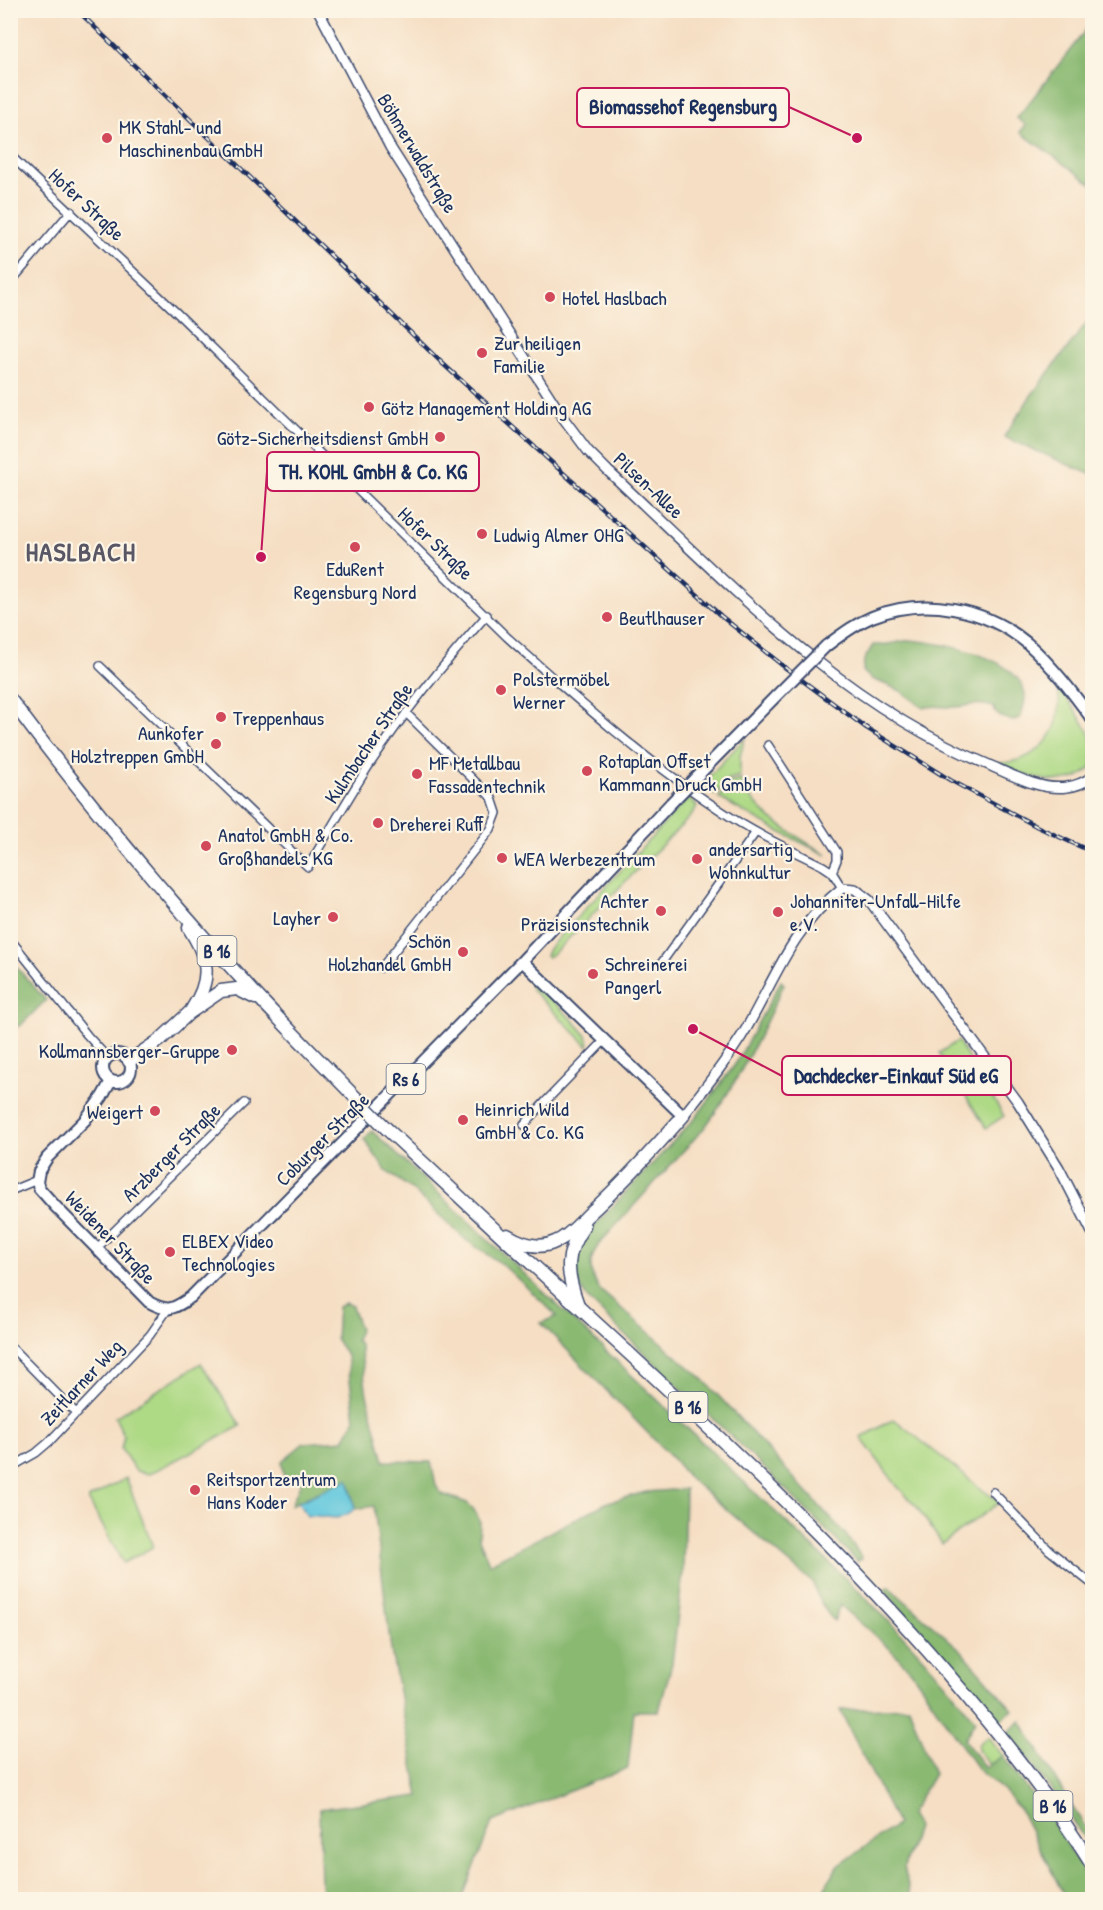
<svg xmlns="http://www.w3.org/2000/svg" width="1103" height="1910" viewBox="0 0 1103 1910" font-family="'Patrick Hand',sans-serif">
<rect width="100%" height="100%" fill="#fcf5e5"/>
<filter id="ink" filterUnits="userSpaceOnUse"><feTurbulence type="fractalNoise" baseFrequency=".0167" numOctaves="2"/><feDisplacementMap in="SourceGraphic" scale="12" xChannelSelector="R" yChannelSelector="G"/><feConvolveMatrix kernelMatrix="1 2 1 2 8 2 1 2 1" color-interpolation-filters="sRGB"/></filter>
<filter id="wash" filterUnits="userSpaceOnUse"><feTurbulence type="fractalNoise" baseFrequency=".008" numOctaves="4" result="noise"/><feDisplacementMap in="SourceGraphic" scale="24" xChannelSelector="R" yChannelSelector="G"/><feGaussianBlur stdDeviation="1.35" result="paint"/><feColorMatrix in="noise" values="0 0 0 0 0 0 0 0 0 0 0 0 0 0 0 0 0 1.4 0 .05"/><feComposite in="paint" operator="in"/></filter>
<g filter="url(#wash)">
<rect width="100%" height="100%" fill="#f5dec3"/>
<path fill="#aed985" stroke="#648472" stroke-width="1.5" d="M1053,680c6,6 39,54 39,59 2,9 0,19 0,28 -25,27 -69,8 -97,-4 33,1 63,-21 64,-56 1,-9 -1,-19 -6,-27z
M745,738l-5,18v20l-14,4 -10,15 -15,-10z
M741,780c14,36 55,55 86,75l-49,-24 -59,-33 10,-15z
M688,798l9,8 -5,9 -138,138 -6,4 -2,-1 3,-7 9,-11z
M529,982c12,7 51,43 58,55 2,5 2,4 1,9l-56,-56z
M958,1041l22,36 -19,12 -22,-36z
M981,1079l23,37 -18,12 -24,-38z
M201,1363l40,63 -92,48 -13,-3 -15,-22 3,-13 -9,-19z
M894,1419l90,72 16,11 -58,42 -25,-37 -20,-21 -36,-48z
M126,1478l27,69 -30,16 -35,-64z
M988,1737l15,19 -14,9 -11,-15v-5z"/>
<path fill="#8ab972" stroke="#527468" stroke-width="1.5" d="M1092,22v162l-72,-52 6,-7 -9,-7z
M1092,316v159l-88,-38 26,-40z
M910,640c32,3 108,16 115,54 1,7 -3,16 -4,23l-8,4 -12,-4 -6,-5 -1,-5c-19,-5 -22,-1 -40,0 -11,1 -19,-3 -30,1l-25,-18 -29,-12 -7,-7 1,-11 9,-15h10z
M10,960l36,40 -27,27 -8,-8z
M781,981l3,3c-23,49 -46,99 -79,143l-106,117c-11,16 -11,29 1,46l103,89 143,156 16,23 -5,3 -90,-90 -180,-173c-18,-25 -16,-41 2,-66l107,-115 40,-54z
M372,1131c125,116 249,234 373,352 79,76 164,149 230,238l-11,19 21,28 18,-12 60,81 29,50v12h-26l-46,-89 -16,-19 -21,-17 -8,-9 -64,-94 -22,-23 -49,-43 -6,16c-11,-12 -17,-23 -21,-38l-125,-106 -15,-18 -132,-136 16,-7 -54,-51 -37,-25 -55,-51 -25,-18 -22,-32z
M345,1303l7,3 8,24 -4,10 4,6 7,49 17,66 47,1 5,24 6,8 25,9 7,7 6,12 -1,16 10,26 119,-62 38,-10 39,-3 -2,83 -11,91 -13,48h-25l-6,57 -136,54 -30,77h-139l-2,-15 -2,-75 100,-13 -28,-146 -17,-144 -19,3 -7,-30 -57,26 10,-23 -17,-4 -2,-17 22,-18 40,-3 11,-21 -8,-63 -11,-16 2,-33z
M889,1587l73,64 51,59 -14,11 -115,-131z
M909,1707l25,67 -24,40 7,13 -13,40 7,32h-93l19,-32 60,-43 -57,-114z
M1021,1721l46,78 25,38v13l-38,-57 -46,-61z"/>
<path fill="#60c7dd" stroke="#3e7b9e" stroke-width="1.5" d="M348,1479l7,30c-21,16 -26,5 -48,7l-9,-14z"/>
</g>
<g filter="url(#ink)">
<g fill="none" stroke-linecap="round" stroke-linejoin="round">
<g stroke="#3c496d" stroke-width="10">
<path id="street" d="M10,155l168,159 329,323c68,61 138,124 216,175 31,21 66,37 100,54l9,6 10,16
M10,283l61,-72
M100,666l208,201c20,-34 40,-69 62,-103 35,-52 74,-101 117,-149
M768,745l69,107v8l-5,12
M10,939l77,96 20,22
M660,965l96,-133
M381,968l110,-139 6,-16 -5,-15 -86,-85
M524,1125l22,-24 58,-60
M10,1191l27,-11
M96,1249l148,-146
M10,1346l67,68
M10,1468l26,-15 13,-11 101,-107 18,-26
M993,1492l56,58 43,34"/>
</g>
<g stroke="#3c496d" stroke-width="12">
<path id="secondary" d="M318,10l72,137 174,272 24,32 20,20c118,110 229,231 381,294 23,10 52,26 78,22 9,-1 18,-5 25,-10
M683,1116c22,-28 45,-57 63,-87 30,-52 46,-101 96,-141l13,1 14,11 149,202 41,66 33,64"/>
</g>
<g stroke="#3c496d" stroke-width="14">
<path id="primary" d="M826,646c15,-11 29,-22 46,-29 52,-21 113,-9 155,26 25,22 46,50 65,76
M710,763l66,-67
M522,961l161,155
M103 1068a14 14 0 1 1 28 0a14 14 0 1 1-28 0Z
M111,1081l-9,16 -17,23 -38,38 -8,13 -2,11 2,6 16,18 94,96c19,11 25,7 42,-5l331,-336 149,-158"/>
</g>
<g stroke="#3c496d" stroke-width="15">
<path id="highway" d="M10,699c79,106 164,208 254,304 30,32 61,63 92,95
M189,928c19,30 24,50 3,81
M129,1061l31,-21 29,-27 32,-22 16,-2 18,9
M388,1130c81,76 163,152 245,227 109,101 217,203 314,316 52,61 103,124 145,192
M507,1235c15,9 32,15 48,7 13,-5 23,-17 32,-26 34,-31 66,-66 96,-100
M578,1305c-12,-32 -14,-51 6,-79"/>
</g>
<use href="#street" stroke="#fff" stroke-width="7"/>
<use href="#secondary" stroke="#fff" stroke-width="9"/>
<use href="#primary" stroke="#fff" stroke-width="10"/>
<use href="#highway" stroke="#fff" stroke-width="12"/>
<g stroke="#1b2f5e" stroke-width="4.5">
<path id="rail" d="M77,10l365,353 279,253 66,53 78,58 85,53 88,47 54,25"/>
</g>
<use href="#rail" stroke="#fcf5e5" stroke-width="2" stroke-dasharray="7" stroke-linecap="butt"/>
<g stroke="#3c496d" stroke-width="14" stroke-linecap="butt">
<path id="primary-bridge" d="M776,696l50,-50
M671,803l39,-40"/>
</g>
<g stroke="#3c496d" stroke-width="15" stroke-linecap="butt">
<path id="highway-bridge" d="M356,1098l32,32"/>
</g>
<use href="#primary-bridge" stroke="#fff" stroke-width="10"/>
<use href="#highway-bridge" stroke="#fff" stroke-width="12"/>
</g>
</g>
<g fill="#d1495b" stroke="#fcf5e5" stroke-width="2">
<circle cx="107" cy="138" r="6"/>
<circle cx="550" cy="297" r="6"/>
<circle cx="482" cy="353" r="6"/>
<circle cx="369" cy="407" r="6"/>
<circle cx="440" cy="437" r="6"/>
<circle cx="482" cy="534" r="6"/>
<circle cx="355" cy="547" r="6"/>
<circle cx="607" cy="617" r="6"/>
<circle cx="501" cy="690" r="6"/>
<circle cx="221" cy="717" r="6"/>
<circle cx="216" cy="744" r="6"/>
<circle cx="587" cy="771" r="6"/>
<circle cx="417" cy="774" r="6"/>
<circle cx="378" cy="823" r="6"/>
<circle cx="206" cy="846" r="6"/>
<circle cx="502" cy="858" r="6"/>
<circle cx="697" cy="859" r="6"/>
<circle cx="661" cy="911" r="6"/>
<circle cx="778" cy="912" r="6"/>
<circle cx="333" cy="917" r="6"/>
<circle cx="463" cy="952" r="6"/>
<circle cx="593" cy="974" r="6"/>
<circle cx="232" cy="1050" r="6"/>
<circle cx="155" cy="1111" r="6"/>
<circle cx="463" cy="1120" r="6"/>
<circle cx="170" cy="1252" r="6"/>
<circle cx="195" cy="1490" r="6"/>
</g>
<g text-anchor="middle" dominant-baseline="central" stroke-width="4.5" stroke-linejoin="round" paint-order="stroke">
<g fill="#fcf5e5" stroke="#5e6a86" stroke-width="1.5">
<rect x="197.5" y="936" width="39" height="30" rx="4.5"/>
<rect x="386.5" y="1064" width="39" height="30" rx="4.5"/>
<rect x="668.5" y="1392" width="39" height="30" rx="4.5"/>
<rect x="1033.5" y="1791" width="39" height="30" rx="4.5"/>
</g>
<g font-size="18" font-weight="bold" fill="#1b2f5e">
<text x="217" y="951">B 16</text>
<text x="406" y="1079">Rs 6</text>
<text x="688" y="1407">B 16</text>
<text x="1053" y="1806">B 16</text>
</g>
<g font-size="20" fill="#1b2f5e" stroke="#fcf5e5" text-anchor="start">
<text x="119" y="126">MK Stahl- und<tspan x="119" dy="23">Maschinenbau GmbH</tspan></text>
<text x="562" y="297">Hotel Haslbach</text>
<text x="494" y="342">Zur heiligen<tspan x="494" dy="23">Familie</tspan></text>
<text x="381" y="407">Götz Management Holding AG</text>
<text x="428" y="437" text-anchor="end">Götz-Sicherheitsdienst GmbH</text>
<text x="494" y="534">Ludwig Almer OHG</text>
<text x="355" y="568" text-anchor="middle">EduRent<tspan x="355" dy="23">Regensburg Nord</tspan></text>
<text x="619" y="617">Beutlhauser</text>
<text x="513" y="678">Polstermöbel<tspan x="513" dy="23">Werner</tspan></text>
<text x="233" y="717">Treppenhaus</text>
<text x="204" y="732" text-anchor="end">Aunkofer<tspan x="204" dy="23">Holztreppen GmbH</tspan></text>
<text x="599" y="760">Rotaplan Offset<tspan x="599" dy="23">Kammann Druck GmbH</tspan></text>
<text x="429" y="762">MF Metallbau<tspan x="429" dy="23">Fassadentechnik</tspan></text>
<text x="390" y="823">Dreherei Ruff</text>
<text x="218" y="834">Anatol GmbH &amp; Co.<tspan x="218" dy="23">Großhandels KG</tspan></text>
<text x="709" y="848">andersartig<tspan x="709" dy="23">Wohnkultur</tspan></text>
<text x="514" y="858">WEA Werbezentrum</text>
<text x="649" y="900" text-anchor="end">Achter<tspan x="649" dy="23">Präzisionstechnik</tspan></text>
<text x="790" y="900">Johanniter-Unfall-Hilfe<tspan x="790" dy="23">e.V.</tspan></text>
<text x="321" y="917" text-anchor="end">Layher</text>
<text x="451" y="940" text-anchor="end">Schön<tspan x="451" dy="23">Holzhandel GmbH</tspan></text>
<text x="605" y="963">Schreinerei<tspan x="605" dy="23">Pangerl</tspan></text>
<text x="220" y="1050" text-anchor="end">Kollmannsberger-Gruppe</text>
<text x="475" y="1108">Heinrich Wild<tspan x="475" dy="23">GmbH &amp; Co. KG</tspan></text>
<text x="143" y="1111" text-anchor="end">Weigert</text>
<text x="182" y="1240">ELBEX Video<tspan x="182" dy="23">Technologies</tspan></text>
<text x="207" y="1478">Reitsportzentrum<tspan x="207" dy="23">Hans Koder</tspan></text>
</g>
<g font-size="20" fill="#1b2f5e" stroke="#fcf5e5">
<text transform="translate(418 153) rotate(59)">Böhmerwaldstraße</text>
<text transform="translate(87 204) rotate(43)">Hofer Straße</text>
<text transform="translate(649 485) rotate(43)">Pilsen-Allee</text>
<text transform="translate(436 543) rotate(44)">Hofer Straße</text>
<text transform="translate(368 743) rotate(-56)">Kulmbacher Straße</text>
<text transform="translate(322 1139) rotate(-45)">Coburger Straße</text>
<text transform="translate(171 1152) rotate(-45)">Arzberger Straße</text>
<text transform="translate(111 1237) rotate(46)">Weidener Straße</text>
<text transform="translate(81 1382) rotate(-47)">Zeitlarner Weg</text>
</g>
<g font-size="26" font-weight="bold" letter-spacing="1.5" fill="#595666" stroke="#fcf5e5">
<text x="81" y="551">HASLBACH</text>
</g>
</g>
<path fill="none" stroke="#c2185b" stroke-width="2" d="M857 138L789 107M261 557L267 471M693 1029L782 1076"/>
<g fill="#c2185b" stroke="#fcf5e5" stroke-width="2">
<circle cx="857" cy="138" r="6"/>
<circle cx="261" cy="557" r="6"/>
<circle cx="693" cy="1029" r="6"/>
</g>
<g fill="#fcf5e5" stroke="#c2185b" stroke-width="2">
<rect x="577" y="88" width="212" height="39" rx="6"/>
<rect x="267" y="452" width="212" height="39" rx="6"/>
<rect x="782" y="1056" width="229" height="39" rx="6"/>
</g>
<g font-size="21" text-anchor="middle" font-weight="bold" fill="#1b2f5e">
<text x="683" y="114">Biomassehof Regensburg</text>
<text x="373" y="479">TH. KOHL GmbH &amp; Co. KG</text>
<text x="896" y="1083">Dachdecker-Einkauf Süd eG</text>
</g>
<rect width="1103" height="1910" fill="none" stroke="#fcf5e5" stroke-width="36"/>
</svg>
